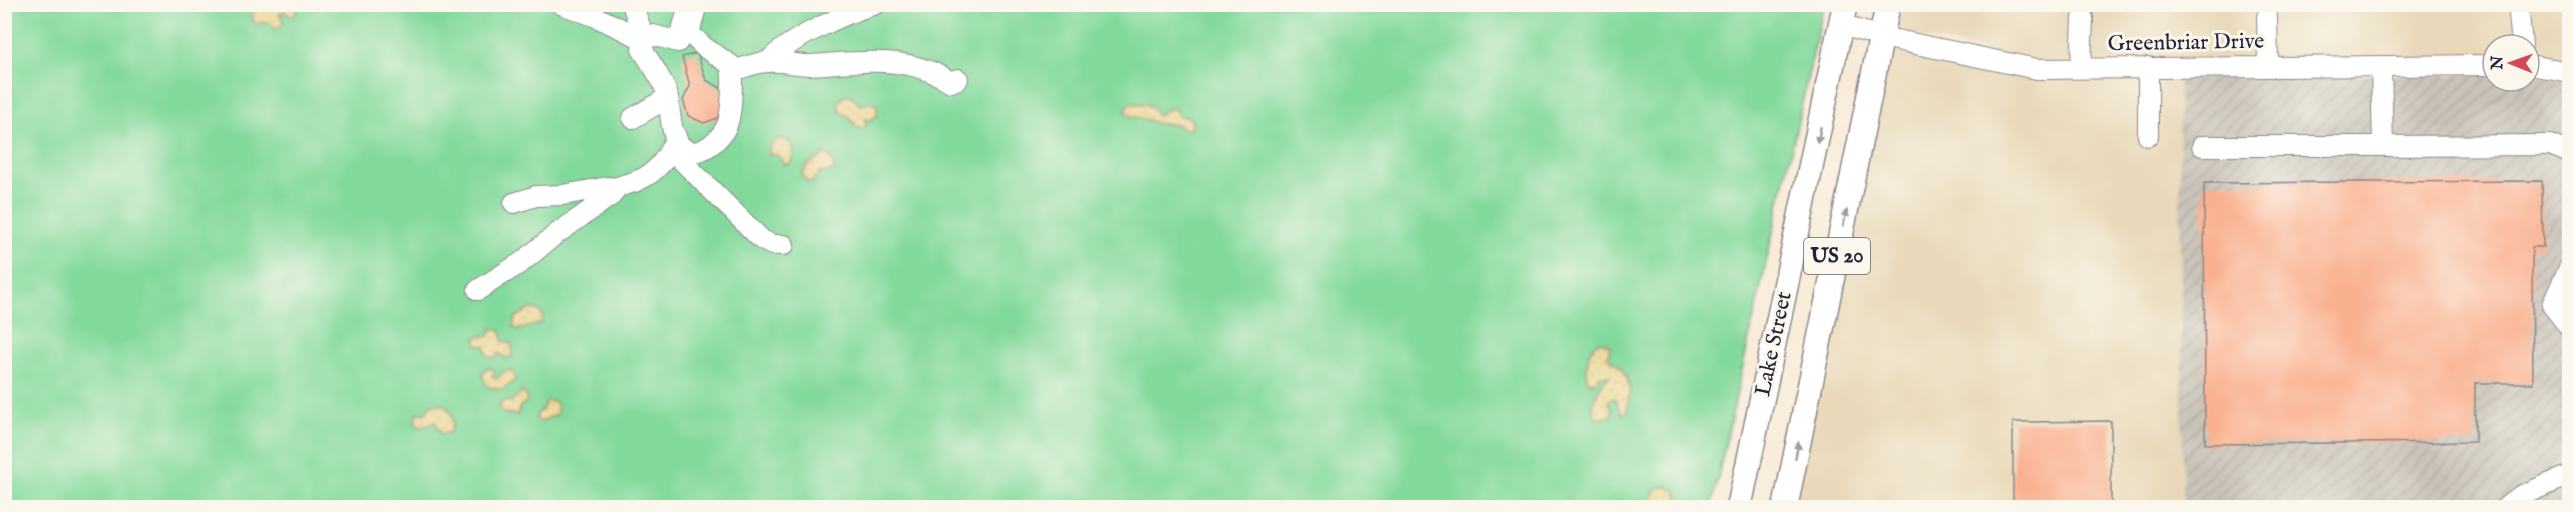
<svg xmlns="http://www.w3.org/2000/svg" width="2574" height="512" viewBox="0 0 2574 512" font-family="'IM FELL English',serif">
<defs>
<pattern id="industrial-furrows" width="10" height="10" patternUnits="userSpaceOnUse" patternTransform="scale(1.5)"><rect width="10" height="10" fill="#c9c3b8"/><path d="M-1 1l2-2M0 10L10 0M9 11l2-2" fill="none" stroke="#aca79f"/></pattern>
<pattern id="sand-dots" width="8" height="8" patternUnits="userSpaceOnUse" patternTransform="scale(1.5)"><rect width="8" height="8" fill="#eeda9e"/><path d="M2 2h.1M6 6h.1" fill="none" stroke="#ccbb89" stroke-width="1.8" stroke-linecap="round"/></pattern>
</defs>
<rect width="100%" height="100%" fill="#fbf7ec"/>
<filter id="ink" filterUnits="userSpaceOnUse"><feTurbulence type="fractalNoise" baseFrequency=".0167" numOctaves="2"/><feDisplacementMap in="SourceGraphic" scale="12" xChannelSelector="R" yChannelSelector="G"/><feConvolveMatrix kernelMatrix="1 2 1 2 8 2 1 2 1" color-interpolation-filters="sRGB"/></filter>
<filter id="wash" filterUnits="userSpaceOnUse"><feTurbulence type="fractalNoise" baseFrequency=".008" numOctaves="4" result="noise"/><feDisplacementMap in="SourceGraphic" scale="24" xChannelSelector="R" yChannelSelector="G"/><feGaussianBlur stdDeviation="1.35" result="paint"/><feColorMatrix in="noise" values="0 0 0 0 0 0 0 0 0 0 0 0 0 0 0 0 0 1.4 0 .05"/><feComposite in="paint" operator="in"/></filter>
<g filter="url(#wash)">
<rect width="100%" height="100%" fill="#f8ead6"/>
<path fill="#e9d9ba" d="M1897,4l672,1v61l-40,-5v-16h-36v15l-453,2 -148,-31z
M1889,43l290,34 4,430 -392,1z"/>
<path fill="url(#industrial-furrows)" d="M2493,74v7h36v-7l40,7v426h-386l-4,-430z"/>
<path fill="#82d99c" stroke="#527e6c" stroke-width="1.5" d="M4,5h1820l-113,503 -1706,-1z"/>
<path fill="url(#sand-dots)" stroke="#887e6c" stroke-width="1.5" d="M256,5h38l3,7 -4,4 -9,-4 -4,2 4,9 -8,6 -8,-7 -11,2 -4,-3 -1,-9 4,-3z
M851,95l9,10 12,-3 5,3v11l-6,4 -6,-1 1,7 -2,2h-7l-9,-12 -8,-3 -2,-11 6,-6z
M1129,104c13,-1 22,-2 28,11l13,-7 5,1 3,7 13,1 1,8 -3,4 -5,1 -8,-6h-17l-18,-6 -10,-1 -6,-6z
M784,139l8,5 2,7 -3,11 -6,3 -6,-9 -10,-2 -1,-3 7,-11z
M824,154l6,2 5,13 -6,3 -10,1 -5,8 -6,2 -6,-9c4,-13 14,-11 22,-20z
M529,309l9,1 4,4v9l-24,7 -5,-3 2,-9z
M492,328l9,3 2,10 9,3v13l-7,1 -6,-5 -5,6 -8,-5 -1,-8 -8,-1 -1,-6 3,-3h10z
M1601,341l9,5 -2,11 12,10 7,11 3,12 -3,22 -5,2 -7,-15 -4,-1 -3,4 5,9 -3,6 -13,2c-10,-17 2,-31 12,-43h-9l-3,5 -5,2 -5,-3c0,-13 -1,-34 14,-39z
M486,368l8,2 1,3 -3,3 4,3 9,-8h7l4,9 -15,10 -15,-4 -4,-12z
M522,391l5,7 -1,5 -6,3 -2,9 -16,-2 -3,-9 3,-2 10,-1z
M547,400l10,3 1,11 -18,8 -3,-2 -1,-5 7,-7z
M442,404c10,5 14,19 7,29h-9l-5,-11c-9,3 -13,9 -20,1l2,-10h9l4,-8z
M1666,486l10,5 3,9 -6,7h-19l-2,-11 5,-8z"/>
<g id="blocks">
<path fill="#f9b08f" d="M2127,4h31v4h-31z
M697,53l9,27 15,8 4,16 -7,14 -14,5 -16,-7 -5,-16 7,-14 -8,-29z
M2542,181l1,66h-11l1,136h-58v59l-270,2 -1,-261z
M2111,421v87h-98v-86z"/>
</g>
</g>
<g filter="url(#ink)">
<use href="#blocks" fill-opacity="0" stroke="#8d8688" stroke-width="1.5"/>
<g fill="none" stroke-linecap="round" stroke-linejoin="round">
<g stroke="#8d8688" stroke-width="22">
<path id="minor" d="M561,4l33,12 51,24
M632,4l13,36
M690,4l-12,38 -25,-7 -8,5 -3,9c9,15 19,27 25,44 4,15 2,36 11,49 14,23 42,0 49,-17 5,-12 6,-47 4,-60l-27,-18 -15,-14 8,-29
M2518,4l4,41
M2267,17l1,48
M1841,25l41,12 155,32 456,-4
M768,62c18,-22 80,-50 108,-58
M2529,65l41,7
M2148,67v69
M2081,68l2,-50
M732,71c11,-3 25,-9 36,-9 14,-1 28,3 42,3 49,-3 97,-11 141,17l7,-3
M633,118l29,-17 7,2
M2202,146h181l-2,-79
M2383,146l167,-1 20,8
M671,150l91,90 10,5h12
M514,203l22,-7 27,-1 45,-8c8,2 11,-1 19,-3 26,-6 40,-23 49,-48
M2570,266l-18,39 18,23
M478,290l44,-28 33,-27 57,-40 4,-7
M2505,508l15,-12 45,-19"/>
</g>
<g stroke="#8d8688" stroke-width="27">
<path id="major" d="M1739,508l106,-504
M1785,508l103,-504"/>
</g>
<use href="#minor" stroke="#fff" stroke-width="20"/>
<use href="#major" stroke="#fff" stroke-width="24"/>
</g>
<defs><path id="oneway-solid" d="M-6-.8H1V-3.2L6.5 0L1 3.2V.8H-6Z" transform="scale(1.5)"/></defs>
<g fill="#9c9ca7">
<use href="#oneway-solid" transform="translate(1819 135) rotate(102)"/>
<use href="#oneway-solid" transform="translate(1845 218) rotate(-78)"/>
<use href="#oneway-solid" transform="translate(1797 450) rotate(-78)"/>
</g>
</g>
<g text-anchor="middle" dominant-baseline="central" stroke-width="6" stroke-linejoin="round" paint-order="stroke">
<rect fill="#fbf7ec" stroke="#636270" stroke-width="1.5" x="1804" y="238" width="66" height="36" rx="4.5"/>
<g font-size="21" font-weight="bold" fill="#22223b">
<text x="1837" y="256">US 20</text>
</g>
<g font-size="22" fill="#22223b" stroke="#fbf7ec">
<text transform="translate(2186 43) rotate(-1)">Greenbriar Drive</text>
<text transform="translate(1774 344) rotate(-78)">Lake Street</text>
</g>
</g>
<rect width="2574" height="512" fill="none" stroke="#fbf7ec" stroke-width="24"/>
<g transform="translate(2511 63) rotate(271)"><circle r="28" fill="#fbf7ec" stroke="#a4a2a5" stroke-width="1.5"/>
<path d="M0-4.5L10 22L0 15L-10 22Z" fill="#d1495b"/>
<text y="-9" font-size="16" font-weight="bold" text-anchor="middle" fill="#22223b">N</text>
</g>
</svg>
